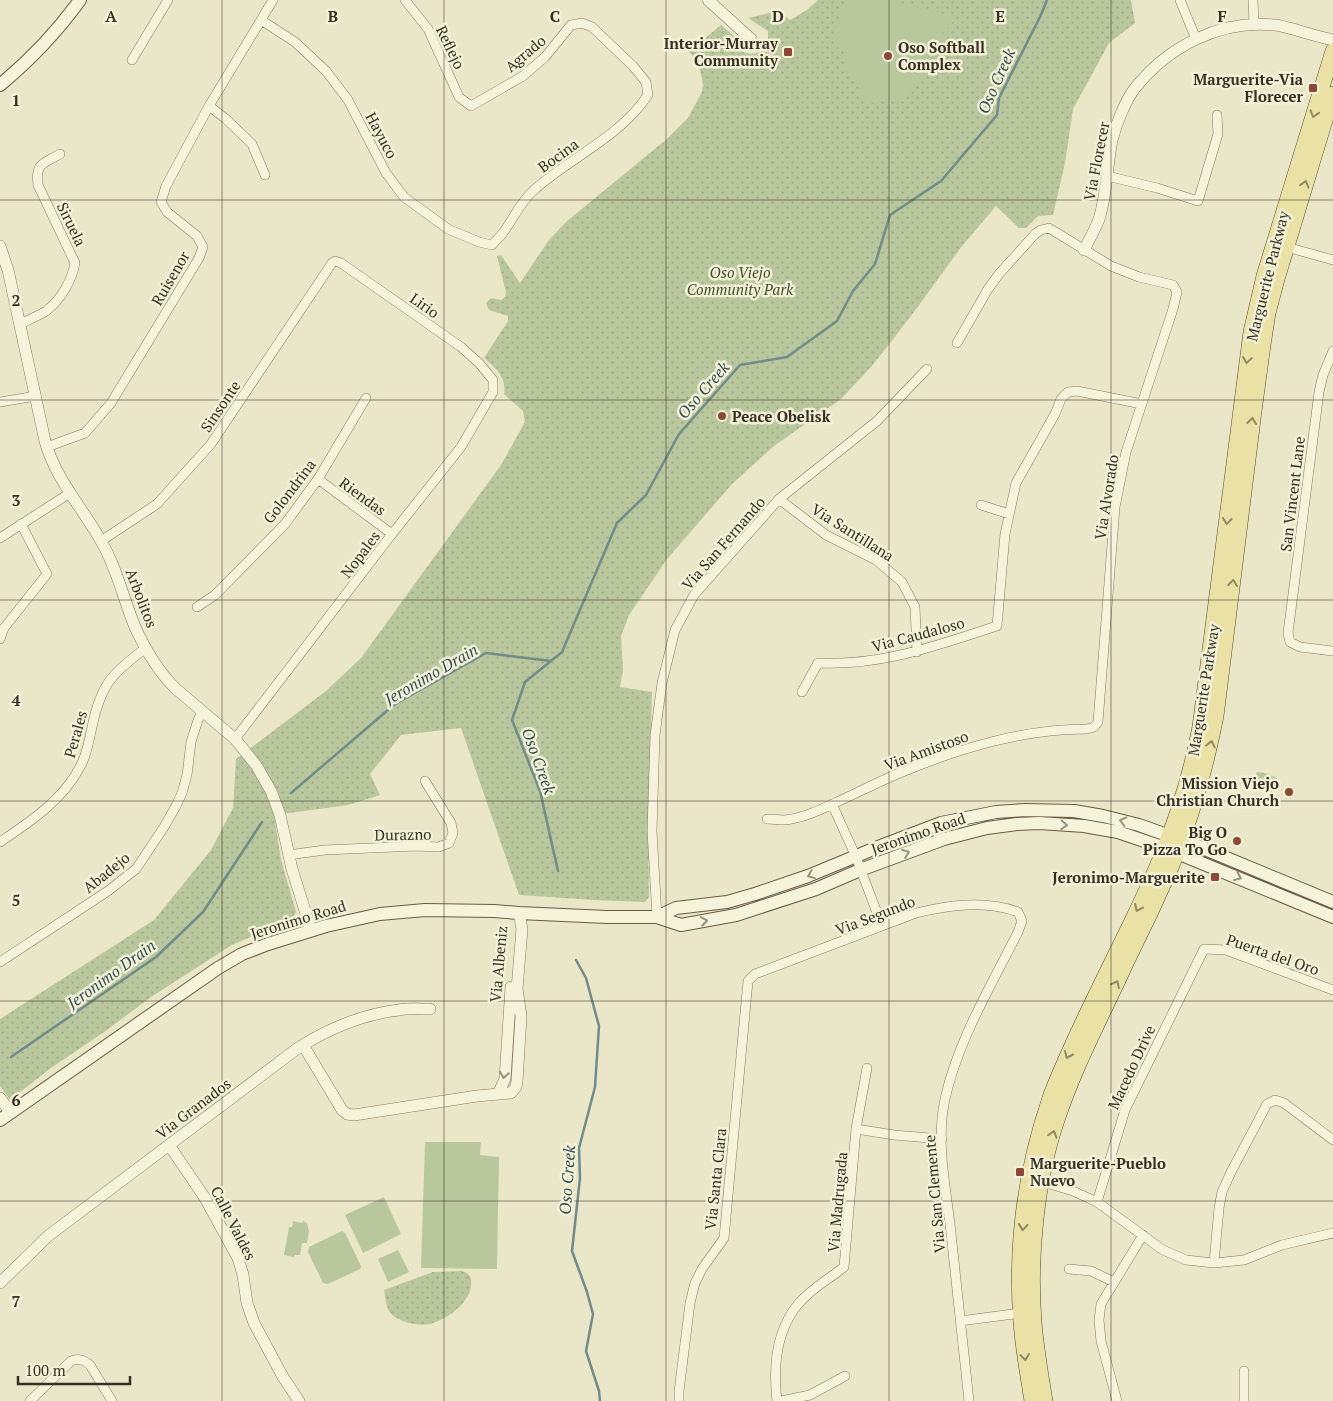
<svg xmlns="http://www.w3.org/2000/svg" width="1333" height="1401" viewBox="0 0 1333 1401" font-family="'PT Serif',serif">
<defs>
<pattern id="grass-dots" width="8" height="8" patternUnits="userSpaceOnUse" patternTransform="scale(1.25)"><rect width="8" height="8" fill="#b9c79d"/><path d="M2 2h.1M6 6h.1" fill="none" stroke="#a0ab87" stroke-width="1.8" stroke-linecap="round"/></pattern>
</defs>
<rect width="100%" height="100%" fill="#eae7c8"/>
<path fill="url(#grass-dots)" d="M818,0h313l4,23 -26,20 -36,66 -8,54 -12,52 -15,1 -12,12h-7l-23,-22 -34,40 -51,70 -39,50 -31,33 -67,47 -42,38 -65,75 -38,56 -8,21 2,33 -3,18 32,5 -4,130 1,75 -4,5 -51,-2 -75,-5 -58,-167 -60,7 -31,39 10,21 -32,10 -74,10 7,45 15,52 -4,8 -21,8 -41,18 -79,51 -44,33 -56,38 -41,32 -10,-14v-67l154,-99 57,-70 22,-42 3,-49 90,-68 35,-33 140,-193 24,-43 -2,-11 -19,-17c3,-16 -8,-26 -20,-36l24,-37v-5l-19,-6 -3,-7 5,-5 10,2 4,-3 1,-5 -9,-36 4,-1 19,28 29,-43 17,-18 102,-84 20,-20 14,-26 1,-9 -5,-21 -9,-10 32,-27 12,10 10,17c12,4 15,1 25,-7v-14l-20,-13 30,-7 12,9 17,-10z
M1257,772l8,1 12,5 -5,15 -20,-7z
M462,1271c6,2 9,4 9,11 2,19 -24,38 -41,42 -9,2 -19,0 -27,-3 -6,-3 -12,-5 -15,-12 -2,-5 -3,-13 -4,-19l49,-18z"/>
<path fill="#b9c79d" d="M850,0h42l63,18c-3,8 -10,11 -15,18 -8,14 -23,59 -37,64 -10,5 -17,-4 -30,3l-4,-4 -7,-1c-2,-5 -3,-12 -6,-16 -3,-5 -9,-6 -13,-12l3,-9 -3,-10 -10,-7 6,-29z
M766,268l9,9 -28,27 -11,-10z
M425,1142h56l-1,13 19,2 -2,112 -76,-1z
M384,1197l17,37 -38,19 -18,-38z
M293,1221l9,2 1,-2 4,2 2,8 -2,12h-5l-2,12h-5l-1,2 -10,-2 5,-28h3z
M342,1231l3,2 16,33 -1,3 -32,15 -5,-1 -15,-31 1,-5z
M398,1250l11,22 -21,10 -10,-23z"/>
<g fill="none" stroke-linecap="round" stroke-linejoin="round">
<path stroke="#708c8b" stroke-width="2.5" d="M291,793l104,-89 91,-51 65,8
M558,871l-18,-80 -28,-71 13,-38 37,-30 55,-129 29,-28 33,-61 61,-69 47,-8 50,-36 16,-30 22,-27 15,-49 51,-34 56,-66 2,-17 41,-81 7,-17
M576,960l10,18 13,48 -4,61 -16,61 1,30 -8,73 15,41 6,22 -7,37 13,40 1,10
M11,1057l145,-100 47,-45 59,-90"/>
<g stroke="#847b5f" stroke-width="10">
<path id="minor" d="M1180,0l16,39
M1253,0l1,24
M261,20l34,22 31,29 22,29 38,73 18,24 44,32 31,13 13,3c3,-4 7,-7 10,-11 11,-14 18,-32 32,-44 37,-33 86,-53 114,-95l-2,-13 -13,-16 -41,-39 -10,-4 -11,2 -26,32 -22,19 -52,30 -12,-9 -31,-68 -23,-29
M132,60l36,-60
M209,106l17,13 26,25 13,31
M1107,176l50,12 41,13 20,-67 -1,-19
M1283,246l50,14
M20,324c8,-4 18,-8 26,-13 15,-11 26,-31 29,-48l-37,-78c-3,-22 5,-21 22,-31
M1333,351l-10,24 -4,17 -31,241 2,9 10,5 33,4
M0,402l36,-6
M47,447l38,-14 26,-30 88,-145 4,-11 -6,-11 -30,-24 -6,-10 5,-16 43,-80 64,-106
M318,479l74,55
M779,499l47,36 50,25 26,22 13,25 2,45
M981,505l28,9
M0,538l70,-45
M101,541l56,-37 54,-60 117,-175 4,-6 3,-2 6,2 120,84 18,16 14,17v12l-32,55 -69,87 -157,205
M197,607l18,-12 70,-71 33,-45 48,-81
M0,639l4,-11 43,-54 -26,-50
M802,692l16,-29c65,3 119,-18 179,-37l8,-92 11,-51 39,-69 6,-15 7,-7 9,-1 65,13
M832,804l24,53 26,69
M767,819c5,0 11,1 16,1 18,-1 37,-10 54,-18 22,-10 43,-21 65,-30 59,-24 121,-43 185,-43l7,-2 4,-5 17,-215 11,-55 47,-143 4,-17 -4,-7 -34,-8 -28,-11 -62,-38 -8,2 -6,4 -36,40 -11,15 -31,54
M0,842c30,-20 63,-42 80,-75 7,-12 9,-27 12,-40 9,-43 20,-54 54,-79
M288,855l37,-5 91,-4 23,1 10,-4 4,-10 -2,-10 -26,-42
M657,917l-5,-86 3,-96 7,-52 13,-53 19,-35 85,-96 98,-78 50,-52
M0,962l108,-71 28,-22 28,-42 12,-21 6,-13 5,-18 4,-33 7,-22 5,-9
M856,1129l38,6 48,4
M1037,1180l36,11 24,11 66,48 23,10 28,3 30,-3 38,-15 51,-12
M1097,1202l28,-92 79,-161 22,1 107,40
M1214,1263l5,-55 3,-16 9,-20 36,-68 8,-4 9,3 49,37
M1069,1269l22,2 23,11
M960,1321l61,-8
M1244,1371v30
M30,1401l41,-40c8,-3 13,-1 19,4l22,36
M679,1401v-10l11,-88 5,-20 7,-14 22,-31 24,-257 7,-7 161,-61c33,-8 69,-13 102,-1l4,9 -4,11c-27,54 -60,108 -73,167 -9,40 0,84 5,125 6,59 13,118 19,177
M777,1401c-4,-34 -1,-71 22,-98 13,-15 30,-24 45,-36l12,-138 11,-61
M781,1401l29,-6 35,-19
M1117,1401l-16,-60 -2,-21 2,-16 42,-69"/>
</g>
<g stroke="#847b5f" stroke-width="12">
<path id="tertiary" d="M708,0l43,39
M0,246l8,24 37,171c11,39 37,66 56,100 16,27 22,57 34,86 10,22 23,44 40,61l60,51 21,26 15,26 9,24 12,54 19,61
M1084,250c5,-11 13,-23 16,-34 7,-25 7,-51 12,-76 4,-15 13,-39 23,-52 33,-41 85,-69 139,-63 6,0 13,3 19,4 13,4 27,8 40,11
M303,1045l39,65 5,4 7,1 123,-19 34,-3 5,-6 1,-6 4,-65 -4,-27 5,-60 -3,-16
M498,1094l7,-15 6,-92
M0,1098l10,14
M169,1145l36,53 33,60 5,17 4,28 7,20 29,54 16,24
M0,1283l48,-47 250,-188c30,-19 66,-34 101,-38 10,-2 21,-1 31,-1"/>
</g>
<g stroke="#665c42" stroke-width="14">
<path id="secondary" d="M0,85c30,-25 57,-53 80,-85
M657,917l19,-9 51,-6 28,-8 53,-18 75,-31 58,-22 55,-11 29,-2 49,1 29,5 36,9 56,20 138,57
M0,1120l218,-152 24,-14 26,-10 58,-18 54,-12 45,-4 69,1 25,2 88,4h50l24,8 55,-10 80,-26 44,-19 84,-31 43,-11 30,-4 22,-1 45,3 34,6 47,16 168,69"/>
</g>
<g stroke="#534833" stroke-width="16">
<path id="primary" d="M1032,1401c-4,-26 -9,-52 -11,-79 -6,-77 5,-155 30,-227 7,-19 16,-38 24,-56 18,-39 37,-77 56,-116 12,-25 24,-50 34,-76 15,-38 27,-79 35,-120l51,-395 13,-56 69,-225
M1045,1401c-4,-26 -9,-52 -11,-79 -5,-63 2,-141 23,-202 18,-55 46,-106 70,-159 16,-32 31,-64 45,-96 20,-48 34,-98 44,-149l38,-305 9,-66 5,-32 9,-34 56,-185"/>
</g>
<use href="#minor" stroke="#f6f3db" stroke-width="9"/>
<use href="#tertiary" stroke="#f6f3db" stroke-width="11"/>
<use href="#secondary" stroke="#f6f3db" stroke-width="12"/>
<use href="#primary" stroke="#e9e2a4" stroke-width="15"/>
</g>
<defs><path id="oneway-chevron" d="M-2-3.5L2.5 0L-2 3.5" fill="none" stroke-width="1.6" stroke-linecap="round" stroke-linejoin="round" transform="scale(1.25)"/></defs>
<g stroke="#908962">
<use href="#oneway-chevron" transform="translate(1314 114) rotate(107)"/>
<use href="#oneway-chevron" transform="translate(1305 184) rotate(-73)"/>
<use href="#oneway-chevron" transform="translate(1247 360) rotate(98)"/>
<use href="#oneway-chevron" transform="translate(1252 421) rotate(-83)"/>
<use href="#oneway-chevron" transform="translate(1227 521) rotate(97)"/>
<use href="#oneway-chevron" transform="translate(1233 583) rotate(-83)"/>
<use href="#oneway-chevron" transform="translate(1211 744) rotate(-78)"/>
<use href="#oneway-chevron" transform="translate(1138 908) rotate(115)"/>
<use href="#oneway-chevron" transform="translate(1116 984) rotate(-64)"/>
<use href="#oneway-chevron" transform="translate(1068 1055) rotate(114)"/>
<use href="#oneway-chevron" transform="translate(1053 1134) rotate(-74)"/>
<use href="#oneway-chevron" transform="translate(1023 1227) rotate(95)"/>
<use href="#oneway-chevron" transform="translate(1025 1357) rotate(83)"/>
</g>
<g stroke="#96927e">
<use href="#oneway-chevron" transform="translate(1123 821) rotate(-166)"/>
<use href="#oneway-chevron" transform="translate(1064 825) rotate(3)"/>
<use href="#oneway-chevron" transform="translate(906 853) rotate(-21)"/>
<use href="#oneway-chevron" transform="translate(811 875) rotate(158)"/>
<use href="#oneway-chevron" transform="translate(1238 877) rotate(22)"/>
<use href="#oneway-chevron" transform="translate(704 921) rotate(-10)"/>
<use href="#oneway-chevron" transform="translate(504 1075) rotate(99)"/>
</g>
<path fill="none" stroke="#363021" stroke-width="1" stroke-opacity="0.55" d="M222,0v1401M444,0v1401M666,0v1401M889,0v1401M1111,0v1401M0,200h1333M0,400h1333M0,600h1333M0,801h1333M0,1001h1333M0,1201h1333"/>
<g fill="#8d4735" stroke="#f2f0d7" stroke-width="2">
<rect x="783" y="47" width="10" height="10" rx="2.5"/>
<circle cx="888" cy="56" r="5"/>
<rect x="1308" y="83" width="10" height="10" rx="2.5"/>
<circle cx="722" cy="416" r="5"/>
<circle cx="1289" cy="792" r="5"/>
<circle cx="1237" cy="841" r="5"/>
<rect x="1210" y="872" width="10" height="10" rx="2.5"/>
<rect x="1015" y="1167" width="10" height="10" rx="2.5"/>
</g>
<g text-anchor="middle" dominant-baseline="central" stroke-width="5" stroke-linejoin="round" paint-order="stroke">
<g font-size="15" font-weight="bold" fill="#363021" stroke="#f2f0d7" text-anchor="end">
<text x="778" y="43">Interior-Murray<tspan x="778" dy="17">Community</tspan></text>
<text x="898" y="47" text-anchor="start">Oso Softball<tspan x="898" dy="17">Complex</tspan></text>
<text x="1303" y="79">Marguerite-Via<tspan x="1303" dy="17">Florecer</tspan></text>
<text x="732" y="416" text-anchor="start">Peace Obelisk</text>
<text x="1279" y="783">Mission Viejo<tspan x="1279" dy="17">Christian Church</tspan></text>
<text x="1227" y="832">Big O<tspan x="1227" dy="17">Pizza To Go</tspan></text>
<text x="1205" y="877">Jeronimo-Marguerite</text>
<text x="1030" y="1163" text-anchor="start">Marguerite-Pueblo<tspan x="1030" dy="17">Nuevo</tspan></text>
</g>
<g font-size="15" fill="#363021" stroke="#f2f0d7">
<text transform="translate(451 47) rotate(64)">Reflejo</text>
<text transform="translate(525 53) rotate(-40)">Agrado</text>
<text transform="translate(382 135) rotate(62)">Hayuco</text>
<text transform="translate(558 155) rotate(-36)">Bocina</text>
<text transform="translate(1096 161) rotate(-79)">Via Florecer</text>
<text transform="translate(72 224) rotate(64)">Siruela</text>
<text transform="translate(1267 276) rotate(-76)">Marguerite Parkway</text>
<text transform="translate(170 278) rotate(-60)">Ruisenor</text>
<text transform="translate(425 305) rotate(35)">Lirio</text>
<text transform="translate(220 406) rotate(-56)">Sinsonte</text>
<text transform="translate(289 491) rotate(-53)">Golondrina</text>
<text transform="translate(1292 494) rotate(-83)">San Vincent Lane</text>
<text transform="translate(363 496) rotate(36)">Riendas</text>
<text transform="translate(1106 497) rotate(-81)">Via Alvorado</text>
<text transform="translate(853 532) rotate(32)">Via Santillana</text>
<text transform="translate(723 543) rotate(-49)">Via San Fernando</text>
<text transform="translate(360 554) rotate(-53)">Nopales</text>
<text transform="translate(142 598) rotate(69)">Arbolitos</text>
<text transform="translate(918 634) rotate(-15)">Via Caudaloso</text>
<text transform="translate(1203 690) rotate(-81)">Marguerite Parkway</text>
<text transform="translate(75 734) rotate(-74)">Perales</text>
<text transform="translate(926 750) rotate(-20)">Via Amistoso</text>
<text transform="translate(918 833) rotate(-19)">Jeronimo Road</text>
<text transform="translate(403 834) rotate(-1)">Durazno</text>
<text transform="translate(106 872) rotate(-39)">Abadejo</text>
<text transform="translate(875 915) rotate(-21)">Via Segundo</text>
<text transform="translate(298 919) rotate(-17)">Jeronimo Road</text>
<text transform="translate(1273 954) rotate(19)">Puerta del Oro</text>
<text transform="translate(498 964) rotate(-85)">Via Albeniz</text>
<text transform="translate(1131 1067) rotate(-65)">Macedo Drive</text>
<text transform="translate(193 1108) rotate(-37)">Via Granados</text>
<text transform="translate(715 1179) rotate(-84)">Via Santa Clara</text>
<text transform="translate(934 1194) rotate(-95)">Via San Clemente</text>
<text transform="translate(837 1202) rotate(-85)">Via Madrugada</text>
<text transform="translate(234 1223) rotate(63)">Calle Valdes</text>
</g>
<g font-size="15" font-style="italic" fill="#3f512a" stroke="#f2f0d7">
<text x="740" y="272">Oso Viejo<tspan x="740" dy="17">Community Park</tspan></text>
</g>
<g font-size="16" font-style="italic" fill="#324f54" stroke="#f2f0d7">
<text transform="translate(996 81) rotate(-66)">Oso Creek</text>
<text transform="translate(703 390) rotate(-49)">Oso Creek</text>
<text transform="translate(431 674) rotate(-30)">Jeronimo Drain</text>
<text transform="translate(539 761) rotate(70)">Oso Creek</text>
<text transform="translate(111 974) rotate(-36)">Jeronimo Drain</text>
<text transform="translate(567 1180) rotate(-86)">Oso Creek</text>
</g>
</g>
<g font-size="16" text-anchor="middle" font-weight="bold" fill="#363021" stroke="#f2f0d7" stroke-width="5" stroke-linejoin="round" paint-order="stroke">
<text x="111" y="22">A</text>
<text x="333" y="22">B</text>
<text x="555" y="22">C</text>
<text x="778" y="22">D</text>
<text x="1000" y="22">E</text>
<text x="1222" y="22">F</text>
<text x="16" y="106">1</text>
<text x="16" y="306">2</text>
<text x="16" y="506">3</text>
<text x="16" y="706">4</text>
<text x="16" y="906">5</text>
<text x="16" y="1106">6</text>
<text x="16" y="1307">7</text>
</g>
<path d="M18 1376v8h112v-8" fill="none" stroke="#363021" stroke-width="2.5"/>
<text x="25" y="1376" font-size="15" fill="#363021" stroke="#f2f0d7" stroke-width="4" paint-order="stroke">100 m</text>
</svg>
